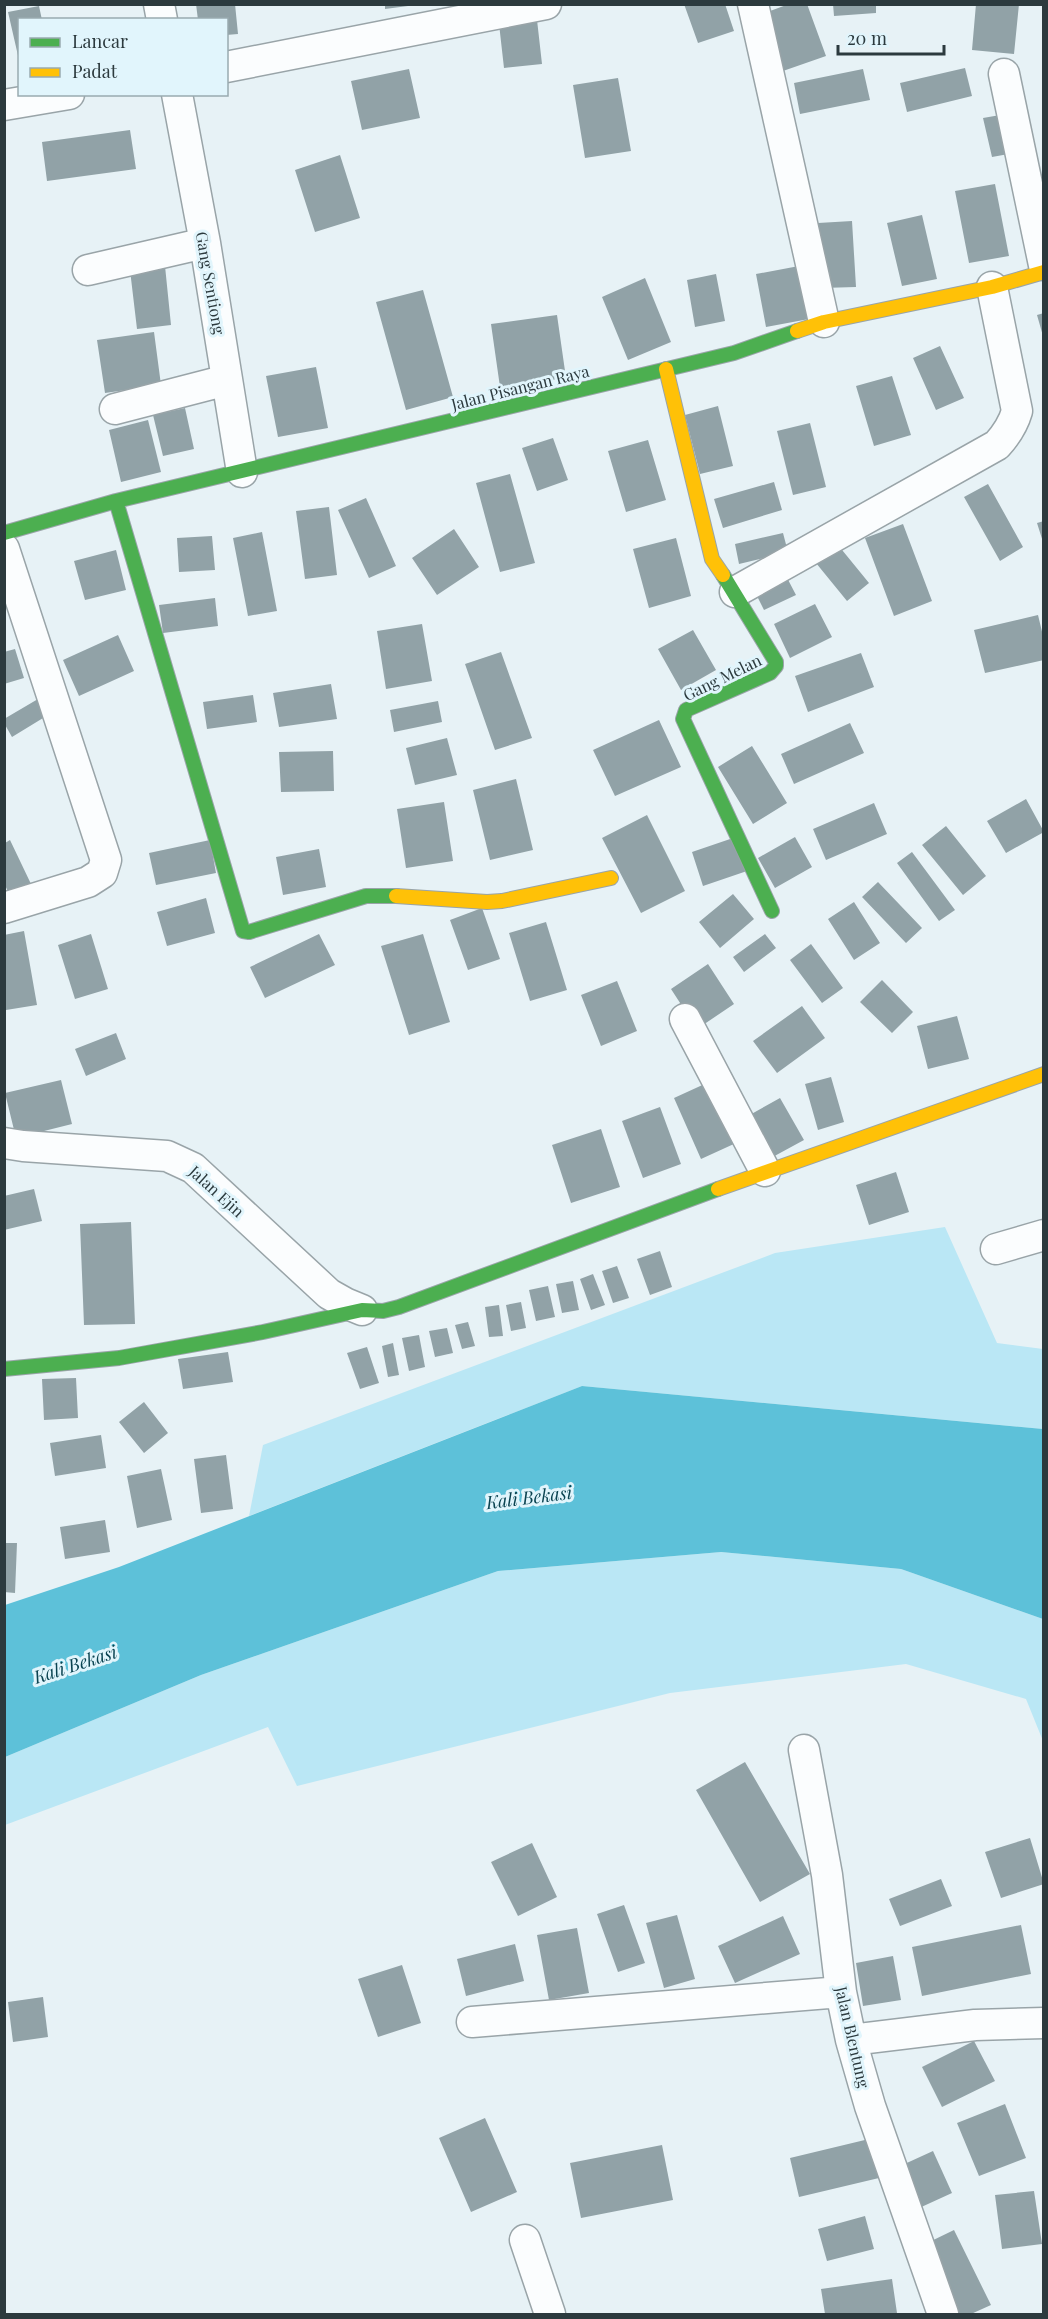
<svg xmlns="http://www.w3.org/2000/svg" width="1048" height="2319" viewBox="0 0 1048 2319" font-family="'Playfair Display',serif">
<rect width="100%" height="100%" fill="#e7f2f6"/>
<path fill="#bae7f5" d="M945,1227l52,116 46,6v80l-461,-43 -333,130 14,-71 512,-192z
M721,1552l180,17 142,50v122l-17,-42 -120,-35 -236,29 -373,93 -29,-59 -263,98v-68l196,-82 297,-104z"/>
<path fill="#5dc1d9" d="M582,1386l461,43v190l-142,-50 -180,-17 -223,19 -297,104 -196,82v-152l114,-38z"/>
<path fill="#91a2a7" d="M196,4h39l3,30 -12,1v-15h-28z
M385,4h23v2l-23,3z
M684,4h41l9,27 -36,12z
M789,4h18l19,52 -43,15 -21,-57z
M833,4h43v9l-42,3z
M976,4h43l-5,50 -42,-4z
M39,6l3,14h-22l-1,40 -11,-48z
M536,11l6,53 -38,4 -6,-53z
M965,68l7,28 -65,16 -7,-29z
M409,69l11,49 -58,12 -11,-49z
M863,69l7,31 -70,14 -6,-31z
M618,78l13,73 -46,7 -12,-73z
M1006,114l8,39 -22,4 -9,-39z
M130,130l6,39 -89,12 -5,-39z
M340,155l20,63 -45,14 -20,-62z
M995,184l14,72 -40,7 -14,-72z
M922,215l15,64 -35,7 -15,-63z
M852,221l4,66 -34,1 -4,-65z
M165,266l6,59 -34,4 -7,-59z
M799,266l10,53 -43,8 -10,-53z
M716,274l9,47 -30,6 -8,-47z
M645,278l26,64 -43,18 -26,-63z
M423,290l30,107 -47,13 -30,-108z
M1044,313v23h-1l-6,-21z
M557,315l9,63 -66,9 -9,-63z
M154,332l7,53 -56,8 -8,-53z
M940,346l24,52 -28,12 -23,-52z
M316,367l12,61 -50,9 -12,-61z
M892,376l19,59 -37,11 -18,-60z
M718,406l15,60 -33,8 -15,-59z
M185,408l9,41 -31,7 -10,-41z
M148,420l13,52 -40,10 -12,-52z
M810,423l16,64 -33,8 -16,-64z
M553,438l15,42 -31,11 -15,-43z
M648,440l18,60 -40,12 -18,-61z
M510,474l25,89 -35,9 -24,-89z
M774,482l8,28 -59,18 -9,-29z
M988,484l35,63 -23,14 -36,-64z
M366,498l30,68 -27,12 -31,-68z
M329,507l8,68 -32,4 -9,-68z
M1044,521v21h-1l-6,-19z
M903,524l29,77 -38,15 -29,-78z
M454,529l25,38 -42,28 -25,-37z
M262,532l15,79 -29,5 -15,-78z
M783,533l5,19 -49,12 -4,-20z
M212,536l3,34 -36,2 -2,-34z
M676,538l15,58 -42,12 -16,-59z
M838,545l31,38 -22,18 -31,-38z
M116,550l10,40 -41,10 -11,-39z
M784,572l12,23 -32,15 -11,-22z
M215,598l3,28 -55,7 -4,-28z
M815,604l17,33 -42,21 -16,-34z
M1038,615l6,25v20l-59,13 -11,-43z
M422,624l10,57 -46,8 -9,-58z
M693,630l23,40 -35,20 -23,-41z
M118,635l16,36 -55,25 -16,-36z
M15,649l9,29 -20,6v-32z
M501,652l31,86 -37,12 -30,-86z
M861,653l13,34 -66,25 -13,-36z
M331,684l6,35 -58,8 -6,-34z
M253,695l4,27 -50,7 -4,-27z
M38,699l10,16 -36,22 -8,-14v-4z
M438,701l4,21 -48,10 -4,-22z
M659,720l22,47 -66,29 -22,-46z
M850,723l14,30 -70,31 -13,-30z
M447,738l10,37 -42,10 -9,-37z
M752,746l35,57 -34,21 -35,-57z
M333,751l1,40 -53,1 -2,-40z
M516,779l17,71 -43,10 -17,-70z
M1026,799l18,33 -38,21 -19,-32z
M444,802l9,59 -47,7 -9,-59z
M874,803l13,31 -61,26 -13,-31z
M647,815l38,76 -44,22 -39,-75z
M946,826l40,50 -23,19 -41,-50z
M736,837l11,34 -44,15 -11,-34z
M795,837l17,30 -37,21 -17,-30z
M10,840l21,44 -22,10 -4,-9v-42z
M210,840l6,33 -60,12 -7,-32z
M319,849l7,38 -43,8 -7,-38z
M912,852l43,58 -16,11 -42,-58z
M878,882l44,46 -16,15 -44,-46z
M733,894l21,25 -34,29 -21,-26z
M206,898l9,35 -48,13 -10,-34z
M854,902l26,41 -26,17 -26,-41z
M482,908l18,51 -32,11 -18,-50z
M546,922l21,68 -37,11 -21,-68z
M24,931l13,74 -31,5 -2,-75z
M91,934l17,55 -33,10 -17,-54z
M319,934l16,31 -70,33 -15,-31z
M423,934l27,88 -41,13 -28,-89z
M765,934l11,14 -32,24 -11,-15z
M811,944l32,44 -21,15 -32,-43z
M708,964l26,40 -37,25 -26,-40z
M882,980l31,32 -21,21 -32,-31z
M617,981l20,50 -36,15 -20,-51z
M802,1006l23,32 -48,35 -24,-32z
M957,1016l12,43 -41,10 -11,-43z
M116,1033l10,26 -40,17 -11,-27z
M831,1077l13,45 -26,8 -13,-46z
M61,1080l11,44 -56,14 -11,-45z
M709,1082l27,61 -35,16 -27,-61z
M780,1098l24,42 -35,19 -23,-42z
M660,1107l21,57 -38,14 -21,-57z
M601,1129l19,58 -49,16 -19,-58z
M896,1172l13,40 -40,13 -13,-40z
M34,1189l8,32 -38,9v-34z
M131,1222l4,102 -51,1 -4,-101z
M660,1251l12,36 -22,8 -13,-36z
M617,1266l12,32 -16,5 -11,-32z
M593,1274l12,31 -14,5 -11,-31z
M573,1281l6,29 -17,3 -6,-29z
M548,1286l7,31 -19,4 -7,-31z
M521,1302l5,26 -15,3 -5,-26z
M499,1305l4,31 -14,1 -4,-30z
M468,1322l7,24 -13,3 -7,-24z
M447,1328l6,25 -18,4 -6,-26z
M419,1335l6,32 -16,4 -7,-33z
M393,1343l6,32 -11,2 -6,-31z
M367,1347l12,36 -19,6 -13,-36z
M228,1352l5,30 -50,7 -5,-30z
M76,1378l2,40 -34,2 -2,-41z
M144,1402l24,31 -24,20 -25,-31z
M101,1435l5,33 -51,8 -5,-33z
M226,1455l7,54 -32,4 -7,-54z
M161,1469l11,51 -35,8 -10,-52z
M105,1520l5,32 -45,7 -5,-32z
M4,1543h13l-2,50 -11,-1z
M745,1762l65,112 -50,28 -64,-112z
M1030,1838l14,46 -43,14 -16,-46z
M532,1843l25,54 -39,19 -27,-54z
M941,1879l11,27 -52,20 -11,-27z
M624,1905l21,58 -27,9 -21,-58z
M677,1915l18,64 -31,9 -18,-65z
M783,1916l17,38 -65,29 -17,-37z
M1021,1925l10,49 -109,22 -10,-49z
M577,1928l12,65 -40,7 -12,-65z
M515,1944l9,37 -58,15 -9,-37z
M893,1956l8,44 -38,6 -7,-43z
M402,1965l19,58 -43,14 -20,-58z
M43,1997l5,40 -35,5 -5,-40z
M974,2041l21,40 -53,26 -20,-40z
M1005,2104l21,54 -47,18 -22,-53z
M485,2118l32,74 -46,20 -32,-74z
M869,2139l10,39 -80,19 -9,-39z
M662,2145l11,55 -92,18 -11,-55z
M933,2151l19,42 -35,16 -19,-42z
M1034,2191l8,53 -40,5 -7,-54z
M865,2216l9,33 -47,12 -9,-32z
M954,2230l37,75 -20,9h-17l-33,-68z
M892,2279l5,34 -72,1 -4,-25z"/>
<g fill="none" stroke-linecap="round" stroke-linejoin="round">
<g stroke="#99a4a8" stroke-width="33">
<path id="street" d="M159,4l3,16
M753,4l71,318
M226,67l320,-63
M1004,74l40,191
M177,94l28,149 37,229
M4,105l65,-11
M88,270l117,-27
M115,409l112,-29
M4,549l102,311 -4,13 -14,9 -84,26
M735,592l262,-147c10,-11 16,-20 20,-34l-25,-124
M685,1019l80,152
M4,1143l19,3 144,10 26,12 136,126 16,9 17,7
M996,1249l48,-14
M804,1750l23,125 14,117 10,48 19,66 73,208
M472,2022l369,-30
M851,2040l124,-15 69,-2
M525,2240l25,74"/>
</g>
<g stroke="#99a4a8" stroke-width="16">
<path id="fast" d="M116,501l127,430 6,1 117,-36h30
M4,533l112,-32 618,-148 63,-22
M723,575l53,87v4l-6,7 -84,37 -3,9 89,192
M4,1369l115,-11 144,-26 99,-22 21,1 16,-4 319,-118"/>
</g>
<g stroke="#99a4a8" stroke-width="16">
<path id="slow" d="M797,331l27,-9 168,-35 52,-15
M666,369l46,190 11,16
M396,896l91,6 15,-1 109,-23
M718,1189l326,-115"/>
</g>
<use href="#street" stroke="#fbfdfe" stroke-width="30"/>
<use href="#fast" stroke="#4caf50" stroke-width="14"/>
<use href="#slow" stroke="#ffc107" stroke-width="14"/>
</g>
<g text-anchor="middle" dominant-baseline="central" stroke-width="6" stroke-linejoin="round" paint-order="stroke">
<g font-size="16" fill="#2c3a3e" stroke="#e1f5fc">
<text transform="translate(211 283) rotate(80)">Gang Sentiong</text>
<text transform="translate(520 387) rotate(-14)">Jalan Pisangan Raya</text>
<text transform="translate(722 677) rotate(-26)">Gang Melan</text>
<text transform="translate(217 1191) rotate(42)">Jalan Ejin</text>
<text transform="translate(853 2037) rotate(77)">Jalan Blentung</text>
</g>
<g font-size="18" font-style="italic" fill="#0a4351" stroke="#e1f5fc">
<text transform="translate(529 1497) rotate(-7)">Kali Bekasi</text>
<text transform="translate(75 1664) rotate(-18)">Kali Bekasi</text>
</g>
</g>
<rect width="1048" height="2319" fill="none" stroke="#2c3a3e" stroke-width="12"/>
<rect x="18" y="18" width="210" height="78" fill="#e1f5fc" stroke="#99aab0" stroke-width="1.5"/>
<rect x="30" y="38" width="30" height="9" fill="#4caf50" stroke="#99aab0" stroke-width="1.5"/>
<text x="72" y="48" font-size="18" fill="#2c3a3e">Lancar</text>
<rect x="30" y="68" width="30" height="9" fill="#ffc107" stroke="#99aab0" stroke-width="1.5"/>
<text x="72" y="78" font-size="18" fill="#2c3a3e">Padat</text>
<path d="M838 45v9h106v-9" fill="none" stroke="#2c3a3e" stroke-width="3"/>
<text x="847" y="45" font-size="18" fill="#2c3a3e" stroke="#e1f5fc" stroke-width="4.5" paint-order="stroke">20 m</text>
</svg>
